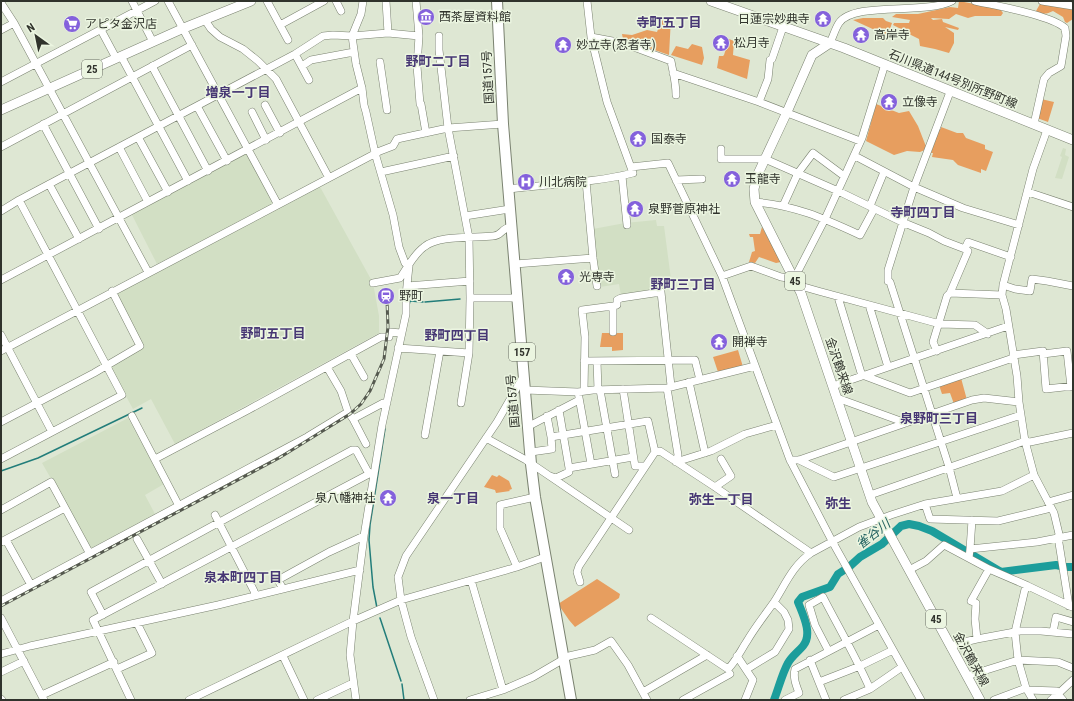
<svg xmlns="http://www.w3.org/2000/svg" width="1074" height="701" viewBox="0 0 1074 701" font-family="'Roboto Condensed','Noto Sans JP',sans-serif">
<rect width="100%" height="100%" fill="#dee7d3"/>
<path fill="#d2dfc4" d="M1063,148l3,1 -1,6 4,2 -7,22 -7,-1 7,-21 -2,-1z
M246,153l26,48v3l-115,60 -26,-51z
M319,185l54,98 6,33v17l-204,111 -24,-45 -18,10 -24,-44 34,-19 -28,-53z
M656,220l1,6h7l8,61 -51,9 -2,-12 -19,3 -7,-58 32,-6z
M128,418l36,66 -19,11 10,19 -64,34 -49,-85z"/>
<path fill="#e79e5f" d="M959,1l41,8 3,4 -2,3h-26l-7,2 -12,-4 -7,5 -18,-1 2,2 9,-1 1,3 16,6 -1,2 -13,-3 9,6v10l-5,10 -14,-4 -15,-3 -1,-7 -12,-6v-3l-2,1 -12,-6 1,-2h15l1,-3 -18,-3 4,-3h22l32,-7 8,1z
M1046,1l27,2v16l-6,4 -2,-1 -2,-5 -10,-6c-6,3 -11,4 -17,0l4,-7z
M663,16l8,2 -2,37 -46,-16 -1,-5 10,1 15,-5 10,2z
M863,18h20l3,3 6,2 -6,18 -11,-3 2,-7 -24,-11z
M729,39l5,2 -1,14 17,5 -3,19 -30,-11 2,-12h4l1,-1z
M692,44l10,3 2,11 -2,7 -31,-10 5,-9 12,3z
M1041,99l13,3 -6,20 -11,-4z
M876,104l23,9 10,-2 9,15 9,23 -7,3 -13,-1 -13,4 -28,-14z
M941,127l16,6h6l3,5 19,7v4l8,3 -7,19 -5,-2v4l-23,-8 -5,-5 -21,-3 1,-4h-2l8,-24h2z
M762,227l19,35 -5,1 -17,-6 -4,6 -6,-1 3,-10 3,-1 -2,-14h-3l-1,-3h11z
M602,333h21v17l-11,1v-4h-12z
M738,350l5,17 -25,5 -5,-15z
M961,378l6,22 -13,4 -4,-11 -8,1 -3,-9z
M492,475l5,2 2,-2 10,6 3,8 -3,1 1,1 -14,2 -1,-3 -11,-3z
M597,579l23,15 -1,4 -44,29 -6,-7 -11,-16z"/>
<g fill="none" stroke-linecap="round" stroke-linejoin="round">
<path stroke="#227d7a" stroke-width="1.5" d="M425,302l35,-3
M409,305l1,-4 13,1
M1,471l37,-13 104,-50
M377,608l-4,-21 -4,-47 1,-15 15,-96
M380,618l21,63
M402,684l2,16"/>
<path stroke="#1c9d9b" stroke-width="8" d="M774,700c5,-13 8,-26 14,-37 4,-7 10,-11 15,-17 10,-12 0,-31 -5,-44l4,-5 28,-10 8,-13 11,-7 11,-10 22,-13 19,-18 8,-2 10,2 13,5 69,41 55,-7 9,2h8"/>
<g stroke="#7a8270" stroke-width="8">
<path id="minor" d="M132,1l21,41
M168,1l110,204
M267,1l21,39
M336,1l5,10
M363,1l-2,13 -9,22 4,28 6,24 2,17 2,7 9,41 18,62 6,32 6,16 4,3
M386,1l2,32
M416,1l3,35 -2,30 3,38
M975,1c22,5 75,14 90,27l1,8 -5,30 -12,7 -5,6 -10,45
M1042,1l31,5
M1,3l13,20 134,249
M205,20l6,9 9,8 23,12 15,12 18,18 53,99
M280,25l44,-24
M1,30l13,-7
M101,30l15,28
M439,36v14l9,78 21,110 1,60 -1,55 -8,50
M591,37l32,6 48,18c2,12 5,21 5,34
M830,43c3,-6 5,-14 9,-20 15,-22 86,-8 113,-22
M295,54l14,26
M121,56l67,125
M380,62l7,48
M152,66l56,105
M302,66l9,-6 43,-8
M673,73l86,29 101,39
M1,82l154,-81
M759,102l9,-23 2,-19 2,-1 11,-32
M421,104l5,29
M265,105l15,28
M197,106l30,55
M252,112l14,28
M43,124l56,105
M1047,130l-14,39 -30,116 -1,10 4,14 11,67 2,26 6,39 9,34 20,38 5,21 -1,3 11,69
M138,137l30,55
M1,147l191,-102
M119,147l29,55
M721,149v10h44l73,32 64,31 27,11 15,8 21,8
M855,156l59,31 49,21 56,17
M631,167l37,-4 54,113 68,184 42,81 89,159
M381,172l73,-16
M622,176l5,49
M676,180l26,-1
M586,181l7,77 4,28
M49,184l30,55
M508,189c40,-5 86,-6 125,-16l-26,-71 -16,-65 -4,-36
M1028,192l45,15
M755,202c40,3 70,17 105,33l14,-26
M783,206l15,-33 15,-20 31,23
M870,206l14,-34
M1,211l18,-11 276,-146 28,-18 10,-1 19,1 36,-3 31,3
M465,216l45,-7
M515,264l78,-6
M722,276l29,-10 30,11 13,2 31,-60 37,-81 23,-74
M795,279l9,8 14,4 122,33 35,1 13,9
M1,280l361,-192
M888,281v-11l26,-83 36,-95
M890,282l59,185 8,31
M373,283l27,-5c7,-10 14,-24 24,-31 14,-12 50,-9 69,-11 9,0 8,-8 18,-9
M1003,285l12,4 15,2 2,-12 15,2 26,5
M407,286l63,-5
M950,293l52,2
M838,297l24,79
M470,298h48
M869,305l19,62
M613,306v26
M1,335l51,97
M398,348l71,5
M1,351l379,-200 13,-5 4,-7 51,-11 55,-4
M937,351l-4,-9 14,-46 3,-3 18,-42 -3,-2 3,-7 43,15
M351,354l13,23
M1043,354l24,-3 4,36
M1013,355l30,-4 3,38 27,-3
M584,361l111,-1 5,20
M597,361l1,29
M327,367l14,24 7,21
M865,376l45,17 103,-35
M689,382l16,71
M833,386l175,-60
M667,388l11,67 -2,7
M623,389l12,77h10
M525,390l53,2 15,-2 74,-2 88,-22
M600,390l15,84
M584,391l1,-54 -3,-27 31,-4 4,-1v-5l4,-2 40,-6 10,94
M578,392l13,72
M837,398l69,25
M559,410l10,58
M132,416l47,90
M547,416l4,21
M353,419l13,25
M1,422l93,-49 46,-27 -28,-55
M529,426l50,-26
M425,435l15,-84
M486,438l40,22 103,70
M531,452l21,-3 -1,-12 97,-16 7,31 -76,114 -2,6 3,10
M655,452l5,-1 55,36 96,66
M1,459l121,-64 -103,-195
M155,459l93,-49 133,-73h8l1,-5 11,1
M790,460h9l173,-60 12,-2 35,4
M799,460l35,17 187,-62
M676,462l35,-11 34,-17 32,-9
M550,476l6,2 13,-6v-4l64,-11
M715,487l16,-11 -10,-17
M870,495l155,-54 5,1 43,-9
M1048,502l25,-7
M925,504l5,15 68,2 53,-13
M1,510l50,-28 39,72
M215,515l39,76 1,4
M137,539l25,45
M6,540l25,45
M1,542l64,-34
M970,549l2,-29
M969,558l1,-9 67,-7 36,-7
M517,567l-17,-39v-23l35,-8
M909,570l17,-9 18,-16 45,24 37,16 46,22
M471,580l32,110
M1026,585l-11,47 3,28 8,28 7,12
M283,589l-5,-9 51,-28 35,-16
M1,601l306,-164 41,-25 5,7 30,-16h4
M103,615l-12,-23 261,-142h4l13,24
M1,618l43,82
M651,618l77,51c8,-8 13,-19 19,-28 8,-14 18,-26 27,-39 11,-17 19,-37 37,-49l48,-26 32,-12 34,-11 77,-13 32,-16
M1053,632l3,-15 17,5
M977,639l-2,-20 1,-16 -5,-2 18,-32
M951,648l5,-4 21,-5 43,-8h21l32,3
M828,650l-13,-25 -6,-20 14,-8c16,31 33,60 47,92
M1,654l29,-8 188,-41 142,-35
M283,656l21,44
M737,656l16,24 -8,20
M810,660l16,40
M117,669l35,-16 -15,-30
M747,669l28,-17 14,-23 -1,-9 -4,-8 -10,-10
M1,672l23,-11
M967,676l51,-16 40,2 15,6
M819,682l41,-16 33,-16
M1027,690l30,1 1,3 15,-14
M643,692l64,-37
M42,695l72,-33
M1,699l1,1
M131,700l-38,-80 276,-146 5,-2
M189,700l164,-79 48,-21 116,-33 28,-10
M317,700l36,-17
M356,700l-6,-45 3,-34 11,-85 18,-111 24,-111v-19l3,-29
M434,700l-23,-63 -10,-37 -3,-23 8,-21 91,-134 26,-45
M470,700l33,-10 30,-13 36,-21 26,-6 16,-9 17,24 19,35
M683,700l47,-26
M785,700l14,-7c-3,-8 -6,-15 -4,-24l84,-44
M844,700l26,-11 32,-22
M994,700l32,-12
M1051,700l7,-6 5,6"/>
</g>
<g stroke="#7a8270" stroke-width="10">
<path id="major" d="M711,1l133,47 229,92
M830,43l-18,12 -25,57 -30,64 -3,13 1,13 46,91 71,209 108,198
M1,110l183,-82 67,-27"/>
</g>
<g stroke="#7a8270" stroke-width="12">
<path id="highway" d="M497,1l6,123 28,340 4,33 36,203"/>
</g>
<use href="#minor" stroke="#fff" stroke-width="7"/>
<use href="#major" stroke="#fff" stroke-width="9"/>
<use href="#highway" stroke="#fff" stroke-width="10"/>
<g stroke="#55594f" stroke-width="3">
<path id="rail" d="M1,606l278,-148 71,-44 11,-10 9,-13 14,-32 4,-32 -1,-26"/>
</g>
<use href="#rail" stroke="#ebf5e0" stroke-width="1.5" stroke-dasharray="4.5" stroke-linecap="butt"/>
</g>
<defs>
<g id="museum-disc" transform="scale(0.9)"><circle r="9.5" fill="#8461dc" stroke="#ebf5e0"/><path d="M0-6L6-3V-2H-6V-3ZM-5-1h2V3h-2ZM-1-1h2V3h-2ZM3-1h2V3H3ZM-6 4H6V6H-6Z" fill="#fff"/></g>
<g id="temple-disc" transform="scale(0.9)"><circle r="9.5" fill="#8461dc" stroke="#ebf5e0"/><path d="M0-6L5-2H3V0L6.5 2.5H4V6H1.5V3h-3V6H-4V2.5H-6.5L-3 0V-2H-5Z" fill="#fff"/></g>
<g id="supermarket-disc" transform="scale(0.9)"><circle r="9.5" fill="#8461dc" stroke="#ebf5e0"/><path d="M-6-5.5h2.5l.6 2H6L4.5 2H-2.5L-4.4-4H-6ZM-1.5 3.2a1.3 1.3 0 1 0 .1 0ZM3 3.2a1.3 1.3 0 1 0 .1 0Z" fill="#fff"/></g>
<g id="hospital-disc" transform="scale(0.9)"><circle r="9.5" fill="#8461dc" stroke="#ebf5e0"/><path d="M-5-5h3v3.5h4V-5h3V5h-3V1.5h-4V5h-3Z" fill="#fff"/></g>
<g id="station-disc" transform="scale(0.9)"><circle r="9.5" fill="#8461dc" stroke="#ebf5e0"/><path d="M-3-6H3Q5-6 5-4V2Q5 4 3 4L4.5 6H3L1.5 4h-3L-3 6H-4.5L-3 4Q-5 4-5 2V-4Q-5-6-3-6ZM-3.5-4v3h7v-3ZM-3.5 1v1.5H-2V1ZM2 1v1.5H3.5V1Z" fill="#fff"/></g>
</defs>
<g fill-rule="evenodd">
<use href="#museum-disc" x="426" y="17"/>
<use href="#temple-disc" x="823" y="19"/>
<use href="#supermarket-disc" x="72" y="24"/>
<use href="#temple-disc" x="861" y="35"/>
<use href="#temple-disc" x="721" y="43"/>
<use href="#temple-disc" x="563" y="45"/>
<use href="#temple-disc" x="889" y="102"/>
<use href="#temple-disc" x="638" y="139"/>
<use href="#temple-disc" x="732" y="179"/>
<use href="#hospital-disc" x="526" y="182"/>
<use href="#temple-disc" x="635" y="209"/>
<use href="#temple-disc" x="566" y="277"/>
<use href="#station-disc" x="386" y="296"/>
<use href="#temple-disc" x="719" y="342"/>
<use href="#temple-disc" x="388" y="498"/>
</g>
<g text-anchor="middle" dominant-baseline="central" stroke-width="3" stroke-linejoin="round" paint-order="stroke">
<g fill="#ebf5e0" stroke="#686d62" stroke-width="1">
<rect x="82" y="60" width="20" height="18" rx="3"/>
<rect x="785" y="272" width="20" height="18" rx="3"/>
<rect x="509" y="343" width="26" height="18" rx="3"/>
<rect x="926" y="610" width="20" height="18" rx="3"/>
</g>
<g font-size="11" font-weight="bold" fill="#30332c">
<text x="92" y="69">25</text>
<text x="795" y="281">45</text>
<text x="522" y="352">157</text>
<text x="936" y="619">45</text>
</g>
<g font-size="12" fill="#30332c" stroke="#ebf5e0" text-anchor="start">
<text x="439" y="17">西茶屋資料館</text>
<text x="810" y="19" text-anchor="end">日蓮宗妙典寺</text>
<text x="85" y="24">アピタ金沢店</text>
<text x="874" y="35">高岸寺</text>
<text x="734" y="43">松月寺</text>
<text x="576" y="45">妙立寺(忍者寺)</text>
<text x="902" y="102">立像寺</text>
<text x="651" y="139">国泰寺</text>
<text x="745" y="179">玉龍寺</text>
<text x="539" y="182">川北病院</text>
<text x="648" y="209">泉野菅原神社</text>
<text x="579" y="277">光専寺</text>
<text x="399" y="296">野町</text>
<text x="732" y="342">開禅寺</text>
<text x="375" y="498" text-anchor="end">泉八幡神社</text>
</g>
<g font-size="12" fill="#30332c" stroke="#ebf5e0">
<text transform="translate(488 77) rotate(-93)">国道157号</text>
<text transform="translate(953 79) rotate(22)">石川県道144号別所野町線</text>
<text transform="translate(839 366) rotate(71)">金沢鶴来線</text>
<text transform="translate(513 401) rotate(-95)">国道157号</text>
<text transform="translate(971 659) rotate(61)">金沢鶴来線</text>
</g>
<g font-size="13" font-weight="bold" fill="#473774" stroke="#ebf5e0">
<text x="669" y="22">寺町五丁目</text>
<text x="438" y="61">野町二丁目</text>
<text x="238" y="92">増泉一丁目</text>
<text x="923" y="212">寺町四丁目</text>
<text x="683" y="284">野町三丁目</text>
<text x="273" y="333">野町五丁目</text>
<text x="457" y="335">野町四丁目</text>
<text x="939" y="418">泉野町三丁目</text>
<text x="453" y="498">泉一丁目</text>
<text x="721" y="499">弥生一丁目</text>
<text x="838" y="503">弥生</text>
<text x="243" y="577">泉本町四丁目</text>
</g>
<g font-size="13" font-style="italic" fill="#1f5f5e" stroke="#ebf5e0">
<text transform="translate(873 534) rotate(-38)">雀谷川</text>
</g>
</g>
<rect width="1074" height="701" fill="none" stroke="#30332c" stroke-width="4"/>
<g transform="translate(36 36) rotate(327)" stroke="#ebf5e0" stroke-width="3" paint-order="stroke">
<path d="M0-3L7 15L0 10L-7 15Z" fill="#30332c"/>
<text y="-6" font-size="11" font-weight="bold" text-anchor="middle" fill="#30332c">N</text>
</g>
</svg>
